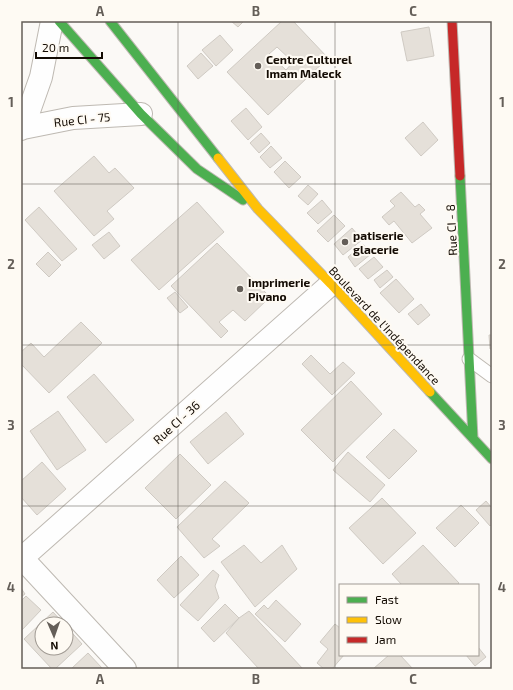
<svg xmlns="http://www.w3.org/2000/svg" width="513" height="690" viewBox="0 0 513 690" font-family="'Exo 2',sans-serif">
<rect width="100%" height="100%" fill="#fbf9f6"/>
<path fill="#e5e0d9" stroke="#cfcac3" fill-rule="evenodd" d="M231,21h13l-6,6z
M282,21h11l35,37 -60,57 -41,-43zM277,47l16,15 -7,8 -17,-16z
M429,27l5,29 -27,5 -6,-29z
M220,35l13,15 -17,16 -14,-16z
M201,53l12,13 -15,13 -11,-13z
M246,108l16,19 -14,13 -17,-19z
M423,122l15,18 -17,16 -16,-18z
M261,133l9,10 -11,10 -9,-10z
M271,146l11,12 -12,10 -10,-11z
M94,156l15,17 6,-5 19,20 -27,23 7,8 -20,17 -40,-45z
M285,161l16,16 -12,11 -15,-16z
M308,185l10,9 -10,11 -10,-9z
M401,192l14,15 4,-3 6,6 -5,4 12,14 -20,15 -18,-22 -5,4 -7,-8 13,-11 -5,-5z
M322,200l10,12 -14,12 -11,-11z
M197,202l27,30 -65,58 -28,-30z
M39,207l38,42 -15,12 -37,-41z
M334,215l11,11 -17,16 -11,-11z
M352,228l10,12 -19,15 -9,-11z
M109,232l11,14 -16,13 -12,-14z
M217,243l53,54 -25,24 -12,-11 -14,12 9,9 -7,7 -50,-52z
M363,244l8,10 -16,13 -7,-10z
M48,252l13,13 -12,12 -13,-13z
M374,257l9,10 -15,12 -9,-10z
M387,270l6,7 -13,11 -6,-8z
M396,279l18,20 -15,14 -19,-20z
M175,292l13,15 -8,6 -13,-15z
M421,304l9,11 -12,10 -10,-11z
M81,322l21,21 -53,50 -28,-29v-12l10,-9 13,14z
M489,335h3v14h-2z
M311,355l19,19 13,-12 12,11 -23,22 -30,-31z
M94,374l40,46 -28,23 -39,-46z
M351,381l31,33 -49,48 -32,-32z
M58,411l28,39 -29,20 -27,-39z
M226,412l18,22 -36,30 -18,-22z
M394,429l23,22 -28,28 -23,-22z
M348,452l37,33 -15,17 -37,-32z
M180,454l31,31 -35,34 -31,-31z
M42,462l24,27 -29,26 -16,-18v-16z
M225,481l24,22 -37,36 8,7 -16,12 -27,-31z
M382,498l34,35 -33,31 -34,-36z
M486,501l6,7v16l-2,2 -14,-16z
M461,505l18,18 -24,24 -19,-19z
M244,545l17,18 21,-18 15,24 -42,38 -34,-45z
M423,545l36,38 -2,2h-55l-10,-11z
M181,556l18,19 -25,23 -17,-18z
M213,570l6,5 -4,11 4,12 -21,23 -18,-16z
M21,588l4,6 -4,3z
M26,596l15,14 -20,21v-30z
M276,600l25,24 -16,18 -30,-28 9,-9 4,4z
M225,604l14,14 -25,24 -13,-14z
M249,611l54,58h-44l-33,-36 13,-15z
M53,612l11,12h-22v24h24v-22l16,18 -27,25h-3l-28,-30z
M335,624l5,4v27h4l-12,14h-8l-7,-6 11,-14 -8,-7z
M478,647l8,10 -11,9 -9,-11h12z
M88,653l14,15 -31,1z
M389,655h11l13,14h-40z"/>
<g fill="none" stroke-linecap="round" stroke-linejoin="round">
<g stroke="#beb9b2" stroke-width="15">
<path id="lane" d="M469,359l23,17"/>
</g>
<g stroke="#beb9b2" stroke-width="24">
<path id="street" d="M23,128l18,-51 11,-56
M21,129l2,-1 50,-10 68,-4
M21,557l104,112
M21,559l310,-275"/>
</g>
<g stroke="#beb9b2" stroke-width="11">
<path id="fast" d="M59,21l82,93 56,55 46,31
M110,21l108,137
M460,176l13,262
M430,392l62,67"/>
</g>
<g stroke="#beb9b2" stroke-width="11">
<path id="slow" d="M218,158l40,51 73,75 99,108"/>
</g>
<g stroke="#beb9b2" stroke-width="11">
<path id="jam" d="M452,21l8,155"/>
</g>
<use href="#lane" stroke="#fefefe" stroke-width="13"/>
<use href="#street" stroke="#fefefe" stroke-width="22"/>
<use href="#fast" stroke="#4caf50" stroke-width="9"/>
<use href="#slow" stroke="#ffc107" stroke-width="9"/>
<use href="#jam" stroke="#c62828" stroke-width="9"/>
</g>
<path fill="none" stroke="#645e58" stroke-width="1" stroke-opacity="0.55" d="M178,21v648M335,21v648M21,184h471M21,345h471M21,506h471"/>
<g fill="#645e58" stroke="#fefaf3" stroke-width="1.5">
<circle cx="258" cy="66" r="4"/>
<circle cx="345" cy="242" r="4"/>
<circle cx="240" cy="289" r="4"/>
</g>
<g text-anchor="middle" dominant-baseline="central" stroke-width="4" stroke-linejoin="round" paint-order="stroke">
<g font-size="12" font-weight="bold" fill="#130b03" stroke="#fefaf3" text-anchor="start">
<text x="266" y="59">Centre Culturel<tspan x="266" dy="14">Imam Maleck</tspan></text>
<text x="353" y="235">patiserie<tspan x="353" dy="14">glacerie</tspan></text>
<text x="248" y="282">Imprimerie<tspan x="248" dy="14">Pivano</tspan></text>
</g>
<g font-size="12" fill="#130b03" stroke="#fefaf3">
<text transform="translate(82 119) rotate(-6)">Rue CI - 75</text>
<text transform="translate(451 230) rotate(-93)">Rue CI - 8</text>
<text transform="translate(385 325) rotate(47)">Boulevard de l'Indépendance</text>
<text transform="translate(176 422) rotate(-42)">Rue CI - 36</text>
</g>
</g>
<rect width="513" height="690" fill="none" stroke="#fefaf3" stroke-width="44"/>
<rect x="339" y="584" width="140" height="72" fill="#fefaf3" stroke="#a09a93"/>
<rect x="347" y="597" width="20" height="6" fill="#4caf50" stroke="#a09a93"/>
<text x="375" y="604" font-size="12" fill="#130b03">Fast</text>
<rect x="347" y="617" width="20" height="6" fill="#ffc107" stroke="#a09a93"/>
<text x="375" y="624" font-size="12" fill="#130b03">Slow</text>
<rect x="347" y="637" width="20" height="6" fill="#c62828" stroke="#a09a93"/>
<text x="375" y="644" font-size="12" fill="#130b03">Jam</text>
<g transform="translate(54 636) rotate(178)"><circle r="19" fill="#fefaf3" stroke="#a09a93"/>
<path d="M0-3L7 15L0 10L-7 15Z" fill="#645e58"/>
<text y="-6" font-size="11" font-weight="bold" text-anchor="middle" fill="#130b03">N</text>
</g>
<path d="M36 52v6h66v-6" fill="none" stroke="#130b03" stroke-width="2"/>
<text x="42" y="52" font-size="12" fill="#130b03" stroke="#fefaf3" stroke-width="3" paint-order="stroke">20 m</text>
<rect x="22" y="22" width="469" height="646" fill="none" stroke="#645e58" stroke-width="1.5"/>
<g font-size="13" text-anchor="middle" font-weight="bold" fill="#645e58">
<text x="100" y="16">A</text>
<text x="256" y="16">B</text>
<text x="413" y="16">C</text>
<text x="11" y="107">1</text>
<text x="502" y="107">1</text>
<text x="11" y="269">2</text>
<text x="502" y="269">2</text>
<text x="11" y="430">3</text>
<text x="502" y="430">3</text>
<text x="11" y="592">4</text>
<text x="502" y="592">4</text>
<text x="100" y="684">A</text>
<text x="256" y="684">B</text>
<text x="413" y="684">C</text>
</g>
</svg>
